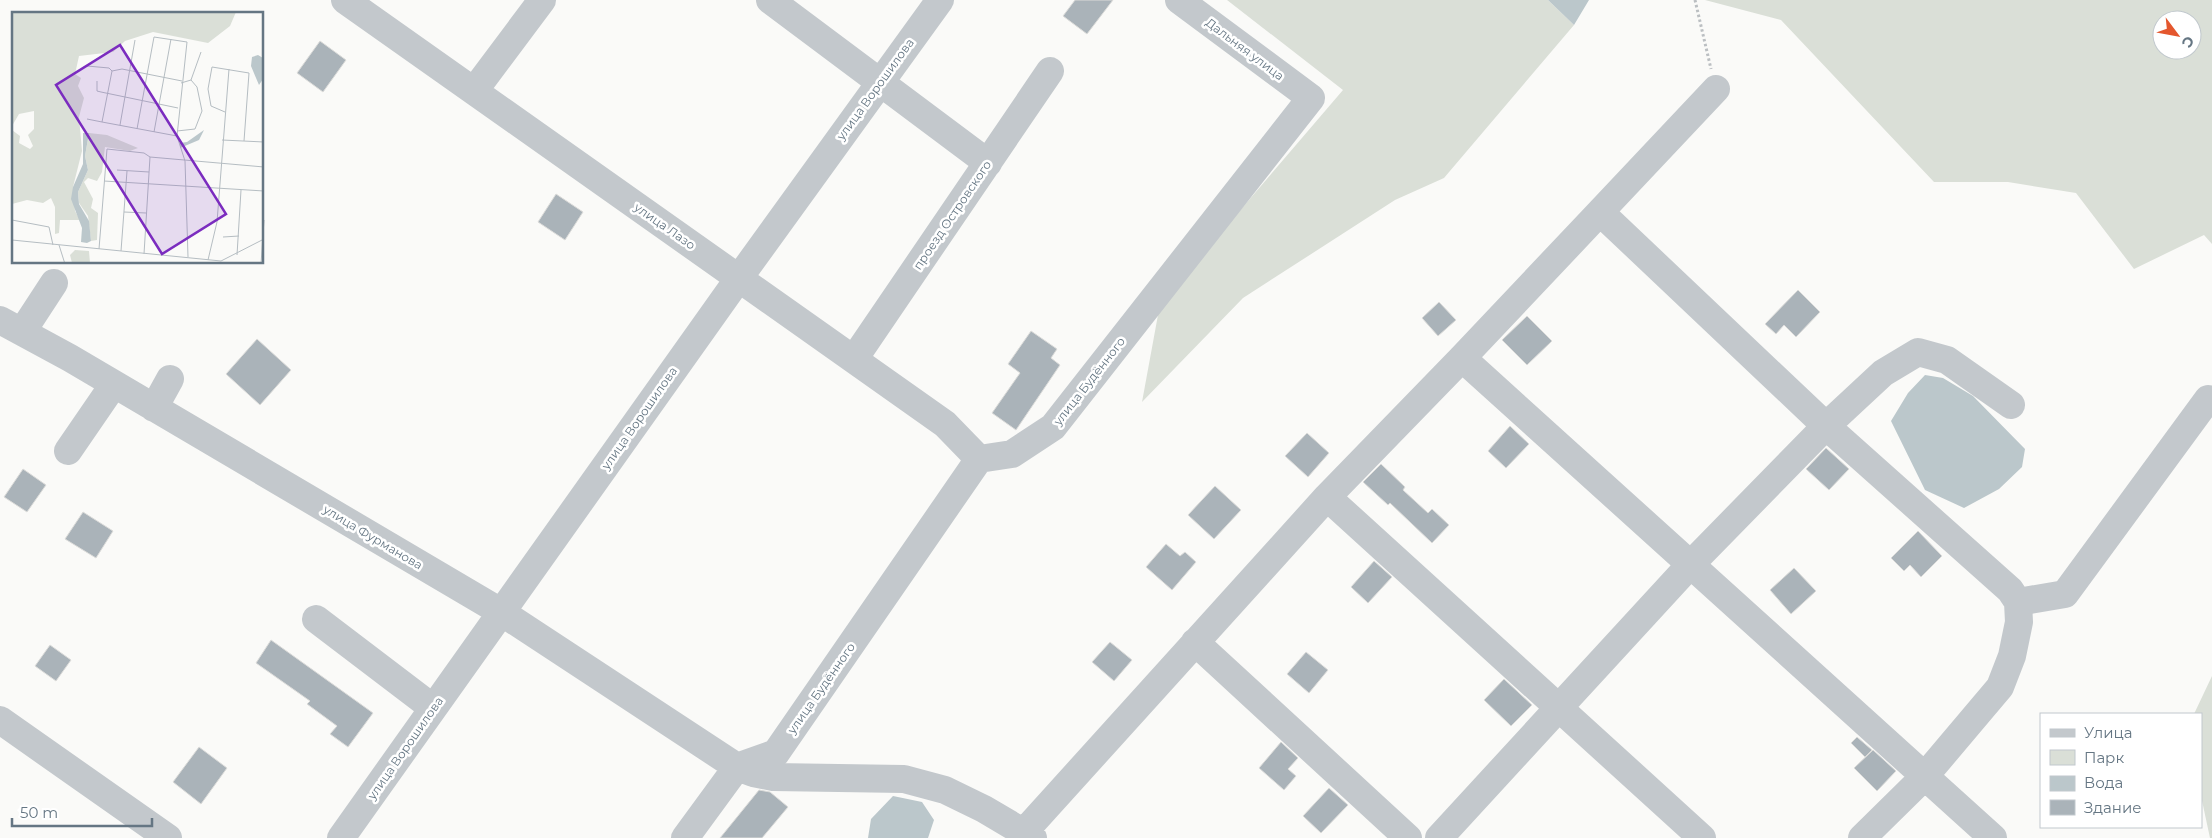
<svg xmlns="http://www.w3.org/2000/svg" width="2212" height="838" viewBox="0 0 2212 838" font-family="Montserrat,sans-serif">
<rect width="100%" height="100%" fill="#fafaf8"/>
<path fill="#dadfd7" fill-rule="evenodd" d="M1227,0h321l26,25 -130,153 -49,22 -152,98 -101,104 18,-98 183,-214z
M1705,0h507v244l-8,-9 -70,34 -58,-76 -68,-11h-74l-153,-162zM2162,20h30v30h-30z
M2212,676v162h-2l-9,-42v-82h-7z"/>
<path fill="#bbc7cb" d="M1548,0h41l-15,25z
M1925,375l18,3 30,18 52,53 -3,18 -23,22 -35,19 -39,-18 -34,-69 17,-28z
M893,796l29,6 12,18 -6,18h-60l3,-19z"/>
<path fill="#aab3b9" stroke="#dcdcda" d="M1075,0h38l-26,34 -24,-18z
M320,41l26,19 -23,32 -26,-19z
M556,194l27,18 -18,28 -27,-18z
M1798,290l22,22 -24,25 -12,-12 -8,9 -11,-10z
M1439,302l17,18 -18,16 -16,-18z
M1527,316l25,25 -25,24 -25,-25z
M1031,331l26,18 -6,9 9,7 -44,65 -24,-17 28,-40 -12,-9z
M257,339l34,31 -31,35 -34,-31z
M1510,426l19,18 -23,24 -18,-17z
M1307,433l22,20 -21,24 -23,-21z
M1826,448l23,21 -20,21 -23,-21z
M1381,464l24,23 -2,3 25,23 4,-4 17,16 -17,18 -42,-40 -2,2 -25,-23z
M23,469l23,16 -19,27 -23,-15z
M1215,486l26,24 -27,29 -26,-24z
M83,512l30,19 -17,27 -31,-19z
M1918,531l24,25 -21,21 -11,-12 -6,6 -13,-13z
M1166,544l14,12 5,-4 11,10 -24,28 -26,-23z
M1374,561l18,16 -24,26 -17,-16z
M1794,568l22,23 -25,23 -21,-24z
M271,640l102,73 -25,34 -18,-13 7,-8 -30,-22 3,-3 -54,-38z
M1110,642l22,18 -18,21 -22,-19z
M50,645l21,15 -15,21 -21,-15z
M1306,652l22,18 -19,23 -22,-19z
M1504,679l28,26 -21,21 -27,-26z
M1857,737l15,13 -7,7 -14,-14z
M1281,742l17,16 -10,11 8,7 -12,14 -25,-22z
M199,747l28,21 -26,36 -28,-22z
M1873,750l23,21 -19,20 -23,-23z
M1329,788l19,17 -27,28 -18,-17z
M759,790l11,2 18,15 -26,31h-42z"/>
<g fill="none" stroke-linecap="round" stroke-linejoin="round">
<path stroke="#bbbfc2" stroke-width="3" stroke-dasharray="2.5 2.5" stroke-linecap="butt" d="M1695,0l16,69"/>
<path stroke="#c3c8cc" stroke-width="28" d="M345,0l600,424 34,35
M770,0l218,163
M474,91l68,-91
M1600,212l116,-123
M0,320l70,38 431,254 236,155 16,6 20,4 131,2 41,11 39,19 49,29
M22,332l32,-49
M1462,358l531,480
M854,359l196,-288
M154,408l16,-29
M68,451l46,-67
M1327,497l375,341
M2018,602l47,-8 143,-195
M316,619l117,89
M1195,642l213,196
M0,720l168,118
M737,767l39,-14 203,-294 33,-5 41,-27 258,-329 -132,-98
M1024,832l303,-335 135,-139 138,-146 226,214 184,164 8,12 1,20 -7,34 -12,31 -76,90 -62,61
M341,838l398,-560 201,-278
M685,838l52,-71
M1439,838l251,-273 136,-139 57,-53 35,-21 29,8 64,45"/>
</g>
<g text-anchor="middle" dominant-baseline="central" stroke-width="5" stroke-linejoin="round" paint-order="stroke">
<g font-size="12" fill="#657683" stroke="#fff">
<text transform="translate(1245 49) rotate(37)">Дальняя улица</text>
<text transform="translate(875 89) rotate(-54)">улица Ворошилова</text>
<text transform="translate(952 215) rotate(-56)">проезд Островского</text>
<text transform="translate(665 226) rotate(35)">улица Лазо</text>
<text transform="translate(1089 381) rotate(-52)">улица Будённого</text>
<text transform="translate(639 418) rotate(-55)">улица Ворошилова</text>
<text transform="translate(373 537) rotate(31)">улица Фурманова</text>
<text transform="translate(821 688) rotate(-55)">улица Будённого</text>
<text transform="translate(405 748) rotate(-55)">улица Ворошилова</text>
</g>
</g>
<g transform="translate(12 12)">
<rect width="251" height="251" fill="#fafaf8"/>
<path d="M0,0h224l-6,14 -22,17 -55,-11 -28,9 -12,11 -34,4 -4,18 6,4 -3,8 6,12 -5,19 3,34 -9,36 2,24 5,9h-20l-1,13 -4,1v-27l-4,-9 -8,5 -16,-3 -15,4v-74l8,6 -1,7 11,6 3,-3 -5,-11 6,-6v-18l-15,3 -7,12zM77,121l18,2 31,13 -8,3 -25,-4 -3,25 -5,9 -9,-3 -4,4 9,17 -2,9 7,5 -1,27 -6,1 -3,-25 -9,-13 -1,-11 10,-22 -3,-14zM63,238l14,1 1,12h-18l-2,-8z" fill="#dadfd7"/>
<path d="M246,43l5,3v21l-4,6 -8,-19 1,-9zM192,118l-5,10 -19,8v-5l7,-1zM71,121h6l-4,23 3,14 -10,22 1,12 10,17 2,20 -4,2 -6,-1 1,-14 -11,-29 2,-12 10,-23z" fill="#bbc7cb"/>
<path fill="none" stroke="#b5bdc2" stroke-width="1" d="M75,54l22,2 3,3M100,59l-10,51 75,14M100,59l10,-2 60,12M179,68l10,-28M85,69v10l4,1 77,16M213,100l-14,-6 -3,-17 4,-22 37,6 -5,68M75,107l15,3M108,113l15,-85M125,117l17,-92 33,5 -10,94 8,25 3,96M165,119l18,-2 7,-18 -5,-24 -6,-7 -10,3M142,120l17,-93M210,128l42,2M105,158l32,2M92,169l160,10M112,200l22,1M0,208l37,7 4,18M211,225l16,-1M0,228l209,21 43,-22M47,233l6,19M87,237l8,-100 37,4 6,4 114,10M109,239l6,-80M132,242l6,-97M225,243l4,-65M196,248l9,-38 12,-153M249,252l3,-44"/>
<path fill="#7b2cbf" fill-opacity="0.15" stroke="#7b2cbf" stroke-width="2.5" d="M108,33l106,169 -64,40 -106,-169z"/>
<rect width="251" height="251" fill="none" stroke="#657683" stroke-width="2.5"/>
</g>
<rect x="2040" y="713" width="162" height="115" fill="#ffffff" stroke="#c1c8cd"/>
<rect x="2050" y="729" width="25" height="8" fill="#c3c8cc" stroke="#c1c8cd"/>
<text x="2084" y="738" font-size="15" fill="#657683">Улица</text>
<rect x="2050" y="750" width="25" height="15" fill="#dadfd7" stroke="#c1c8cd"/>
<text x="2084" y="763" font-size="15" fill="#657683">Парк</text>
<rect x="2050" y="776" width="25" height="15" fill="#bbc7cb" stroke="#c1c8cd"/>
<text x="2084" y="788" font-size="15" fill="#657683">Вода</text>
<rect x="2050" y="800" width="25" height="15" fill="#aab3b9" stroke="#c1c8cd"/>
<text x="2084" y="813" font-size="15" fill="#657683">Здание</text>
<g transform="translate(2177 35) rotate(122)"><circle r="24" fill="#ffffff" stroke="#c1c8cd"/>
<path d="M0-4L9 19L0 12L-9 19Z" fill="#e4572e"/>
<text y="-8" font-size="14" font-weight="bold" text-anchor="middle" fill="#657683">С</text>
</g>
<path d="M12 818v8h140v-8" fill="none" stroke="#657683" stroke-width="2.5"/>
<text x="20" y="818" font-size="15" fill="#657683" stroke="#ffffff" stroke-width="4" paint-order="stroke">50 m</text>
</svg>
